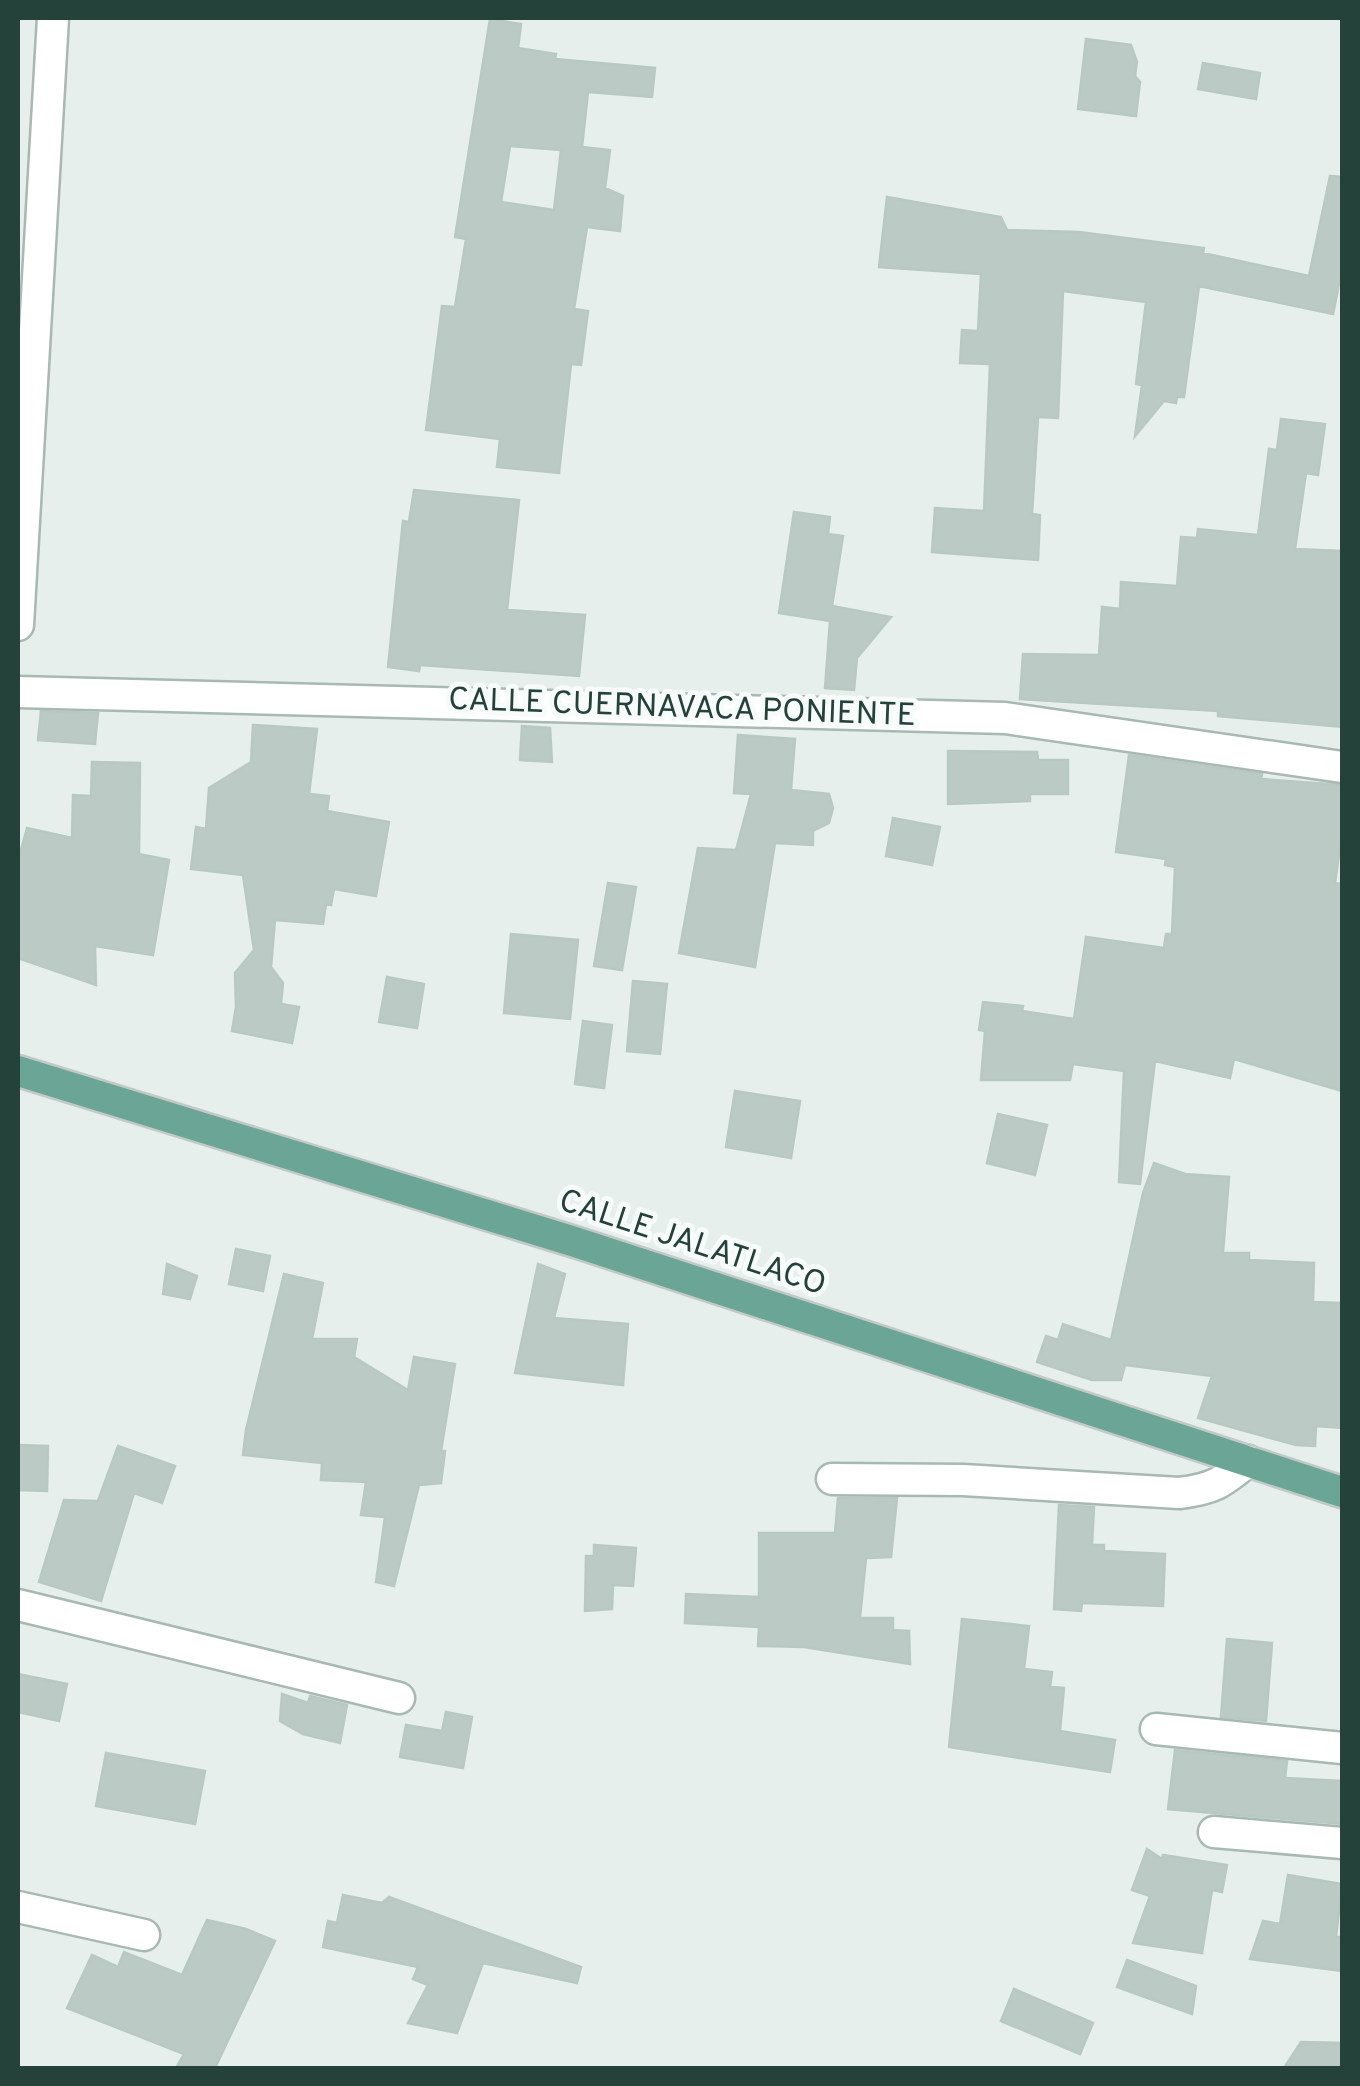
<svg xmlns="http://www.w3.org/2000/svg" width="1360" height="2086" viewBox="0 0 1360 2086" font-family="Overpass,sans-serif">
<rect width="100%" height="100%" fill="#e6efeb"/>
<path fill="#bbcac4" stroke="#b8c9c2" stroke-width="2.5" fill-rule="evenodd" d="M490,19l31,5 -3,24 38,6 -1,5 100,9 -3,29 -64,-5 -6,55 28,3 -5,38 18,8 -3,35 -33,-4 -13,82 14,2 -7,54 -10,-1 -12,109 -62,-6 3,-28 -74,-9 16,-124 13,1 11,-68 -11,-2zM510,146l51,4 -7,60 -53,-8z
M1086,39l45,6 6,17 -2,14 5,6 -4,34 -58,-7z
M1203,63l57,10 -4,26 -58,-10z
M1330,176l12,1v92l-9,45 -134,-28 -15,111h-7l-1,6 -12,-2 -29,35 7,-51 -6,-1 10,-82 -83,-11 -5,127 -20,-1 -6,97 8,1 -2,45 -106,-8 3,-44 49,3 6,-147 -30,-1 2,-33 16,1 3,-57 -102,-7 8,-70 114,20 6,13 72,2 125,16 -1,5 106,23z
M1281,419l44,5 -7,51 -12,-2 -11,76 47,2v176l-124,-11v-5l-198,-12 3,-45 76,1 3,-48 18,2 1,-27 56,4 4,-49 16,1 1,-9 60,6 11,-86 8,1z
M414,490l105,10 -12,110 78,5 -6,61 -159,-11 -1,6 -31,-4 15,-146 6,1z
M794,512l36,5 -2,17 15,2 -11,70 59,11 -34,41 -3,32 -29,-2 5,-67 -51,-8z
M41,711l57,2 -3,31 -57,-4z
M253,725l64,4 -8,65 20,2 -2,15 62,11 -13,74 -42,-7 -3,16 -5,-1 -3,20 -48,-4 -4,47 12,16 -2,21 18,3 -7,36 -60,-12 4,-24 -1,-34 19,-23 -11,-75 -52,-6 5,-42 10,2 3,-41 42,-26z
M522,726l28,2 2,34 -32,-2z
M738,735l57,4 -4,51 38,4 4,14 -4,15 -16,8v14l-38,-2 -20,124 -76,-14 19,-105 38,2 15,-56 -17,-1z
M948,751l89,1 1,8h30v34h-38v7l-82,3z
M1129,755l133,19 -1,5 81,6v48l-7,50 7,1v207l-108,-32 -4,19 -75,-17 -15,123 -21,-2 5,-111 -51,-7 -3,16h-89l4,-49 -6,-1 4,-28 40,4 -1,5 52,8 12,-82 78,11 2,-14h6l3,-67 -10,-2 1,-6 -50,-7z
M92,762l48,1 -1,91 30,6 -16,95 -58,-9 1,39 -78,-27v-97l9,-33 45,10 1,-43 18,1z
M893,818l47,9 -8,38 -46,-9z
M608,883l28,4 -14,83 -28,-4z
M511,934l67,6 -8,79 -66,-6z
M387,977l37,7 -7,44 -38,-6z
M633,981l34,3 -7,70 -33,-3z
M583,1021l29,4 -8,63 -29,-4z
M735,1091l65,10 -9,57 -65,-11z
M998,1114l49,11 -12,50 -48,-12z
M1154,1163l31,11 44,3 -6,76h26v7l65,3 -1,39 29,1v125l-26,-2 -1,20 -19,-1 -98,-27 14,-42 -87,-11 -4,15h-29l-55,-18 9,-26 12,4 5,-16 48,16 32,-147z
M236,1249l34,7 -7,35 -34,-7z
M167,1264l30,12 -7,23 -27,-5z
M538,1264l27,10 -11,44 74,6 -5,61 -108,-12z
M284,1274l39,9 -11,56h45l-3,18 54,33 6,-33 41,7 -14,87h4l-4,32 -22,2 -25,101 -18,-4 9,-65 -24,-2 5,-33 -45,-2 1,-17 -79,-8 3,-25z
M18,1445l30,1 -1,45 -29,-1z
M118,1446l57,20 -13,37 -28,-10 -33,108 -62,-19 25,-82 34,1z
M838,1498h59l-6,59 -25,1 -6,60h33v12l16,1 1,33 -106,-17 -46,-1 1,-19 -74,-4 1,-29 73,3v-64h76z
M1059,1505l35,2 -2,38h12v6l61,3 -2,52 -81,-3 -1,8 -27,-2z
M594,1545l42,3 -3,38 -20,-1 -1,24 -27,2 1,-55h8z
M962,1619l67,7 -5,43 28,3 -2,15 14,1 -4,43 55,9 -5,32 -161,-25z
M1227,1639l45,4 -6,78 -45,-4z
M18,1674l49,10 -8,37 -41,-9z
M282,1694l26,9 2,-7 37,9 -7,38 -37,-9 -23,-13z
M446,1712l26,5 -9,51 -63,-11 6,-32 36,6z
M1175,1750l112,11 -2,17 57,3v43l-174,-15z
M106,1753l99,18 -10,53 -99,-18z
M1147,1849l15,10 1,-4 64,10 -5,27 -10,-2 -10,63 -69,-10 17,-47 -18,-6z
M1288,1875l54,9 -6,53h6v34l-92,-12 13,-38 17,3z
M343,1895l39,8 7,-6 192,70 -4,16 -94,-20 -26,70 -49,-10 20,-38 -15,-6 5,-12 -95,-20 5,-26 9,2z
M207,1920l39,9 29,12 -60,127h-39l8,-14 -117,-46 25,-53 26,12 6,-15 58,23z
M1127,1960l69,26 -4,28 -75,-27z
M1014,1989l79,34 -13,31 -79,-33z
M1301,2042l41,1v25h-58z"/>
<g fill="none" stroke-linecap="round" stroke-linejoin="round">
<g stroke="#a8b8b2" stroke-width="35">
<path id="minor" d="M18,625l35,-607
M18,692l987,26 337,49
M832,1479l131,1 216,13c34,-4 43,-10 69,-32
M18,1605l381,93
M1156,1729l186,19
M1214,1832l128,11
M18,1907l126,28"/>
</g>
<g stroke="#c2cac8" stroke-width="35">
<path id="major" d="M18,1071l557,171 767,250"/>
</g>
<use href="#minor" stroke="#fff" stroke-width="30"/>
<use href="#major" stroke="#6aa596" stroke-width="30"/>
</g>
<g text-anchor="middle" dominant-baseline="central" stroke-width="10" stroke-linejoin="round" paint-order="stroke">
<g font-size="32" fill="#24423a" stroke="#f7fbf9">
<text transform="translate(682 709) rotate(2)">CALLE CUERNAVACA PONIENTE</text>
<text transform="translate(692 1244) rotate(18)">CALLE JALATLACO</text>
</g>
</g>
<rect width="1360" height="2086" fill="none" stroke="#24423a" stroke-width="40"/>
</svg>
